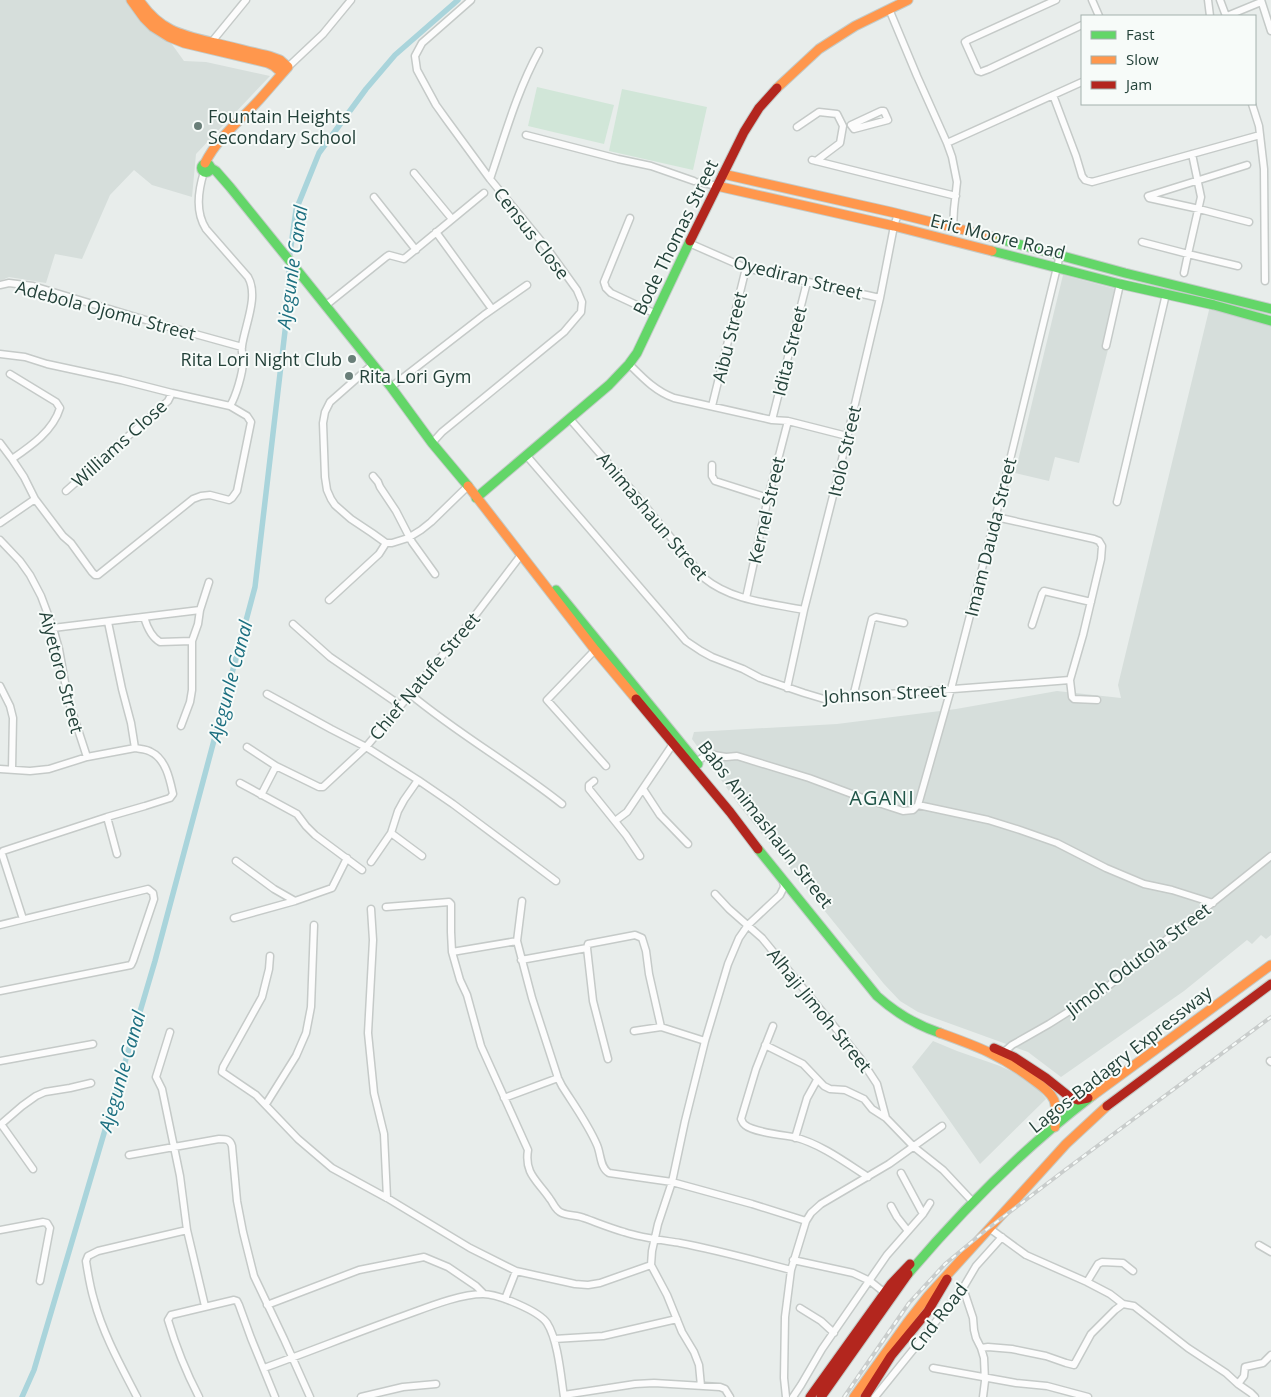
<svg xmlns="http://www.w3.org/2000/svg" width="1271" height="1397" viewBox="0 0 1271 1397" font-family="'Open Sans',sans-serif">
<rect width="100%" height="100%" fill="#e8edeb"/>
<path fill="#d6dedb" d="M0,0h126l13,20 12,12 20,11 13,18 22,1 64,14 -74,78 -4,43 -40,-12 -18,-15 -24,25 -28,64 -27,-5 -9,29 -37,-6 -9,4z
M1063,275l60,16 -44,172 -24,-6 -6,24 -34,-8z
M1210,306l61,14v615l-5,4 -5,-4 -9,9 -5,-4 -63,51 -123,86 -33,-25 -110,-40 -18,-11 -16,-17 -143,-176 -49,-69 2,-7 143,-8 119,-15 101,-18 64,7 -3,-13z
M933,1041l24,10 43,15 23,11 15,12 8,10 -66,65 -68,-97z"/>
<path fill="#d1e6d8" d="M537,87l77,18 -10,39 -76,-18z
M622,89l85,18 -14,63 -84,-19z"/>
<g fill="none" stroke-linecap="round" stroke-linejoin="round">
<path stroke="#a9d4db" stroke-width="5.5" d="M22,1397l12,-27 121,-409 100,-374 32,-273 3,-61 6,-43 23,-57 47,-64 29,-34 63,-55"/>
<g stroke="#c5cac8" stroke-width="9">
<path id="street" d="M1056,0l-88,40 -3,2 13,29 3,1 8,-3 93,-44
M1092,0l7,16
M1208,0l2,16
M1220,0l6,16
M1261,0l10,31
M889,9l28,67 30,67 5,14 5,25 -3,27 -1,19
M1227,16l34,-14
M210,44l36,-44
M288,67l35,-33 28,-34
M1053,95l23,61 6,20 3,4 7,2 168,-47
M1252,104l7,22 5,43 1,112
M881,111h3l4,9 -34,9 -3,-4z
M797,127l22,-15 18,2 6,12 -3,17 -24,18
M526,135l92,24 33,7 43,15
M947,143l135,-61
M1192,154l9,43 -13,57 50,12
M812,160l144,36
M1247,165l-99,31 1,2 50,11 50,13
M204,172c-6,19 -9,40 2,57l42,48c11,19 -3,48 -6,69 -1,5 1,10 1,15 0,12 -7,35 -13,45
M414,173l38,46
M490,179c15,-44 27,-88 49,-128
M699,182l18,4
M374,197l42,53
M630,218l-26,64 2,6 5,5 45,21
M436,232l56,77
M1142,242l46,12 -4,19
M689,243l57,25 134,30
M0,285l9,-2 24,3 126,38 83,23
M325,306l61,-49 3,-2 15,4 80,-66
M1106,346l14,-62
M0,354l25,3 22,7 74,16 51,13 58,13 17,10 4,6 -14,69 -5,7 -3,2 -19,-5 -9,1 -8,3 -95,76h-3l-3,-3 -21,-29 -8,-7 -28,-37 -11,-22 -12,-18 -12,-16
M629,364c14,14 26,27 45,34l98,22 16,1 59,15
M372,365l-42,37 -5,10 -2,11 2,54 2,13 4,9 4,6 16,14 21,14 14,10h6l16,-5 13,-8 10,-8 37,-36
M10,374l46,28 4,6c-7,23 -29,38 -48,51
M391,387l93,-72 43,-30
M712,406l34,-138
M570,419l71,82 63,77c28,23 66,25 100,32
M772,420l35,-138
M432,443l10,-11 122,-100 17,-20 1,-10 -5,-12 -31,-43 -56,-68 -44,-60 -10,-14 -19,-35 -2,-14 7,-13 49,-43
M526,455l160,186 15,10 11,6 31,12 17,9 44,15 20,6 246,-19
M712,465v11l3,5 53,17
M373,476l5,6 2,5 16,24 16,31 23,32
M66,491l102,-90 4,-8
M1117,502l49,-208
M996,517l98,22 5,2 3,5 -1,13 -18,76 -13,45 2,17 2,2 23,1
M0,523l35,-24
M0,540l20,21 10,14 11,21 12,32 6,21 9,50 19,58
M746,598l22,-100 20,-77
M329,600l50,-46 7,-11
M144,617c3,10 7,20 16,25l32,-1
M293,624l37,33 70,48
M1032,625l10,-31 2,-3 47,11
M53,628l147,-18
M595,650l-48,50 59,66
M0,686l10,20 3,12 -1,51
M787,688l17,-78 33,-130 43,-182 14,-72 4,-12
M267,694l64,35 35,18 52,33 35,24 103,77
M410,694c48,40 103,71 152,110
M853,697l19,-78 4,-2 28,6
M181,726l9,-24 2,-12v-49l6,-17 2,-14 9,-28
M247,747l29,19
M696,762l12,-8 18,3 11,-1 72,22 51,19 43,14 10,-1 5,-5 70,15 32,10 37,13 49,25 38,16 28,6 41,13
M0,769l30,2 19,-2 38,-12 48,-9
M594,781l-5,4v4l37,46 14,21
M240,783l57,31 9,12 9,9 47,35
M643,789l17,26 28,29
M261,795l15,-29 43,21h4l43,-40 101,-121 54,-71
M918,805l33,-116 58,-225 51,-209
M107,817l10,37
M615,821l12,-9 48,-71
M391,833l31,23
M236,861l38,28 21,12 37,-13 15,-30
M371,862l20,-29 7,-22 6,-11 14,-20
M715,894l14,15 33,29 98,120 17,26 9,34 28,29 29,23 30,32
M522,901l-5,40 15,57 26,80 4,8c12,19 26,38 35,59 4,9 3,23 12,28l63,9 80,22 54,17
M386,907l63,-5 2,2v28l1,20 8,28 7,15 14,51 47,104c-4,24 10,31 22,49 4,5 5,11 12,14 7,3 15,2 22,5 14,5 26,10 40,14 18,6 37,8 56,11 37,7 74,17 111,27
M371,909l2,31 -5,93 6,60 10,41 3,64
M234,918l61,-17
M23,919l-21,-65 1,-3 104,-34 38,-11 25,-8 3,-4c-3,-14 -7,-35 -22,-42 -4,-3 -11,-3 -16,-4l-4,-25 -9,-34 -14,-67
M0,925l148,-36 5,4 1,6 -21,62 -2,4 -131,26
M587,948l1,-4 47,-9 7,3 4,13 3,23 12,53
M452,952l65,-11
M270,956l-1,13 -7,28 -39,70 -1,5 34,23 42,44 34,29 55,30 83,50 46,23 59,13 13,1 12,-2 51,-18
M521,960l66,-12 6,53 15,58
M773,1026l-17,43 -15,50c2,3 1,4 4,6 8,7 37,10 49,12 27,7 51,25 74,40
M634,1031l27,-4 44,14
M170,1032l-14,45 6,12 18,87 7,54 18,76
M765,1045l38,19 21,22 6,3 15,1 19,9 8,10 14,9
M1002,1055l2,-3 8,-7 37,-21 19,-12 17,-9 22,-16 164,-131
M0,1061l93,-17
M1270,1061l1,1
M504,1098l54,-20
M266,1104l30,-48 10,-23 5,-26 3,-82
M1,1124l32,45
M0,1125l22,-19 14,-10 9,-4 25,-4 21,-5
M795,1138l12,-40 10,-18
M129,1155l90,-16c7,0 11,0 13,7l5,55 6,31 11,44 30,63 26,58
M901,1173l22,41
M891,1206l6,11 11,14
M989,1228l37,27 61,27 23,12 13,10 11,2 54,42 38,25 12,11 13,9 4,4
M0,1230l43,-8 4,1 3,5 -10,53
M1259,1245l12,7
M793,1260l60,13 17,8 15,12
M1087,1282l11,-18 4,-2 21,1 10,8
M963,1288l10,30 1,12 2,8 5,10 3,10 1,23 -2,16
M505,1299l11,-28
M267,1305l92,-35 65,-13 24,10 28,19 8,8
M800,1308l21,13 13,12
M554,1339l49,-3 74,-17
M981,1348l7,-1 24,2 34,7 20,7 8,2 17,-31 24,-24 8,-6
M264,1368c47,-17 94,-36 142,-53 22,-8 54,-21 77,-21 15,0 56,17 64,29 11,17 14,54 17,74
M933,1368l83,15 31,3 41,11
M1238,1384l6,-8 1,-9 18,-4 8,-8
M701,1386l-2,-21 -5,-13 -12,-20 -15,-37 -16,-30 1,-14 6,-27 14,-42 13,-61 20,-80 23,-77 11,-26 9,-13 32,-30 4,-8 -1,-6
M564,1395l71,-11 19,-1 66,4 5,2 5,8
M137,1397c-16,-31 -34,-63 -43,-97 -4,-13 -6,-26 -8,-39l2,-5 10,-5 89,-21
M199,1397c-13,-25 -23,-50 -31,-77l3,-5 63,-15 3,1 2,4 12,33 24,59
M361,1397l42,-10 33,-3
M786,1397l-2,-19 1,-61 6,-47 15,-49 5,-8 10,-9 68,-40 53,-38
M793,1397l8,-12 21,-36 65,-94 36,-41 7,-11
M875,1397l88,-109 13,-22 26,-29"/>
</g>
<g stroke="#c3cbc8" stroke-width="11">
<path id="fast" d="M201.5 168a4.5 4.5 0 1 1 9 0a4.5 4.5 0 1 1-9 0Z
M211,168l5,3 14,16 55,68 106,132 41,56 36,43
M992,237l133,36 146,36
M992,251l128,33 94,21 57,16
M476,498l133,-113 20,-21 8,-11 53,-112
M556,590l142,174
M758,849l119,147c19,17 39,29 63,37
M908,1274c55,-65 117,-127 184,-178"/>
</g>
<g stroke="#c3cbc8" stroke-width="11">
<path id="slow" d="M131,0l13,18 9,9 16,10 15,6 84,20 6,3 8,7
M139,0c21,31 42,35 76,43 18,4 36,9 54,13l11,4 8,7c-10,11 -19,22 -29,33 -19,21 -41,37 -54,63
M777,88l42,-39 36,-23 53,-26
M723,174l168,38 101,25
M717,186l177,40 98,25
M468,486l127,164 41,49
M940,1033c36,13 61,22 92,46 8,6 18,12 22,21 3,9 2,18 1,27
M1092,1096l179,-131
M854,1397l53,-74 21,-27 138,-152 41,-38"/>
</g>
<g stroke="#c3cbc8" stroke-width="11">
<path id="jam" d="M690,241l54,-109 15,-24 18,-20
M636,699l94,113 28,37
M994,1048l20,9 32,21 25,20 7,2 10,-2
M1107,1106l164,-122
M810,1397l81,-113 19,-20
M821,1397l87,-123
M865,1397l26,-41 37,-45 19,-32"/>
</g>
<use href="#street" stroke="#fcfcfc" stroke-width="6"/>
<use href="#fast" stroke="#63d668" stroke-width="9"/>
<use href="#slow" stroke="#ff974d" stroke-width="9"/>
<use href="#jam" stroke="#b3261e" stroke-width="9"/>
<g stroke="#c9cdcc" stroke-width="4">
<path id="rail" d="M844,1397l65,-94 36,-39 41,-34 79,-60 206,-153"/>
</g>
<use href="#rail" stroke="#f7fbf9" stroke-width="2" stroke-dasharray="5.5" stroke-linecap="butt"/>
</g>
<g fill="#697e78" stroke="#f7fbf9" stroke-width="2">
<circle cx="198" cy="126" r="5"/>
<circle cx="352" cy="359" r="5"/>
<circle cx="349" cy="376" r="5"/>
</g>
<g text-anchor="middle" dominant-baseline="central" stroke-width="4" stroke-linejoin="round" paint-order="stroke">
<g font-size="18" fill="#24423a" stroke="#f7fbf9" text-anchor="start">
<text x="208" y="116">Fountain Heights<tspan x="208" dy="21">Secondary School</tspan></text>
<text x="342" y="359" text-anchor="end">Rita Lori Night Club</text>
<text x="359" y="376">Rita Lori Gym</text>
</g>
<g font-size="18" fill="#24423a" stroke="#f7fbf9">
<text transform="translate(532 233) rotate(52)">Census Close</text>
<text transform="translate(998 236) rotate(14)">Eric Moore Road</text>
<text transform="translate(675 237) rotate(-64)">Bode Thomas Street</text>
<text transform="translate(798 277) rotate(14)">Oyediran Street</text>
<text transform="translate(106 310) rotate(15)">Adebola Ojomu Street</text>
<text transform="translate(729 337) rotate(-76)">Aibu Street</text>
<text transform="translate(789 351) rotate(-76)">Idita Street</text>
<text transform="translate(119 443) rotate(-42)">Williams Close</text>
<text transform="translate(844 451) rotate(-77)">Itolo Street</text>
<text transform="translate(766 510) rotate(-77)">Kernel Street</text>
<text transform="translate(653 516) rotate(50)">Animashaun Street</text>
<text transform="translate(990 537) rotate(-76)">Imam Dauda Street</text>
<text transform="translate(62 672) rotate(75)">Aiyetoro Street</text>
<text transform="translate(424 676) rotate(-50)">Chief Natufe Street</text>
<text transform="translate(885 693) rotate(-3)">Johnson Street</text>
<text transform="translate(766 824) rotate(52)">Babs Animashaun Street</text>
<text transform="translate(1138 959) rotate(-37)">Jimoh Odutola Street</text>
<text transform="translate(820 1010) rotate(51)">Alhaji Jimoh Street</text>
<text transform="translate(1120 1059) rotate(-38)">Lagos-Badagry Expressway</text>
<text transform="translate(938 1317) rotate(-52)">Cnd Road</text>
</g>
<g font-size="19" font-style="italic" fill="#1c6f80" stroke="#f7fbf9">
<text transform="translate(292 267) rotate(-82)">Ajegunle Canal</text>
<text transform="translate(230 681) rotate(-75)">Ajegunle Canal</text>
<text transform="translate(122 1071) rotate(-74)">Ajegunle Canal</text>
</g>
<g font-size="20" letter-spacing="1" fill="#1f5548" stroke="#f7fbf9">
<text x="882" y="797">AGANI</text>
</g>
</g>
<rect x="1081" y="15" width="175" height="90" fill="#f7fbf9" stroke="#a3b1ad"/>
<rect x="1091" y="31" width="25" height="8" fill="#63d668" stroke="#a3b1ad"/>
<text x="1126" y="40" font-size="15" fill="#24423a">Fast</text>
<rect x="1091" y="56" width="25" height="8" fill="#ff974d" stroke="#a3b1ad"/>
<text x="1126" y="65" font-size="15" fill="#24423a">Slow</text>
<rect x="1091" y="81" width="25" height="8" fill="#b3261e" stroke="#a3b1ad"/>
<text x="1126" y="90" font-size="15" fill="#24423a">Jam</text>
</svg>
